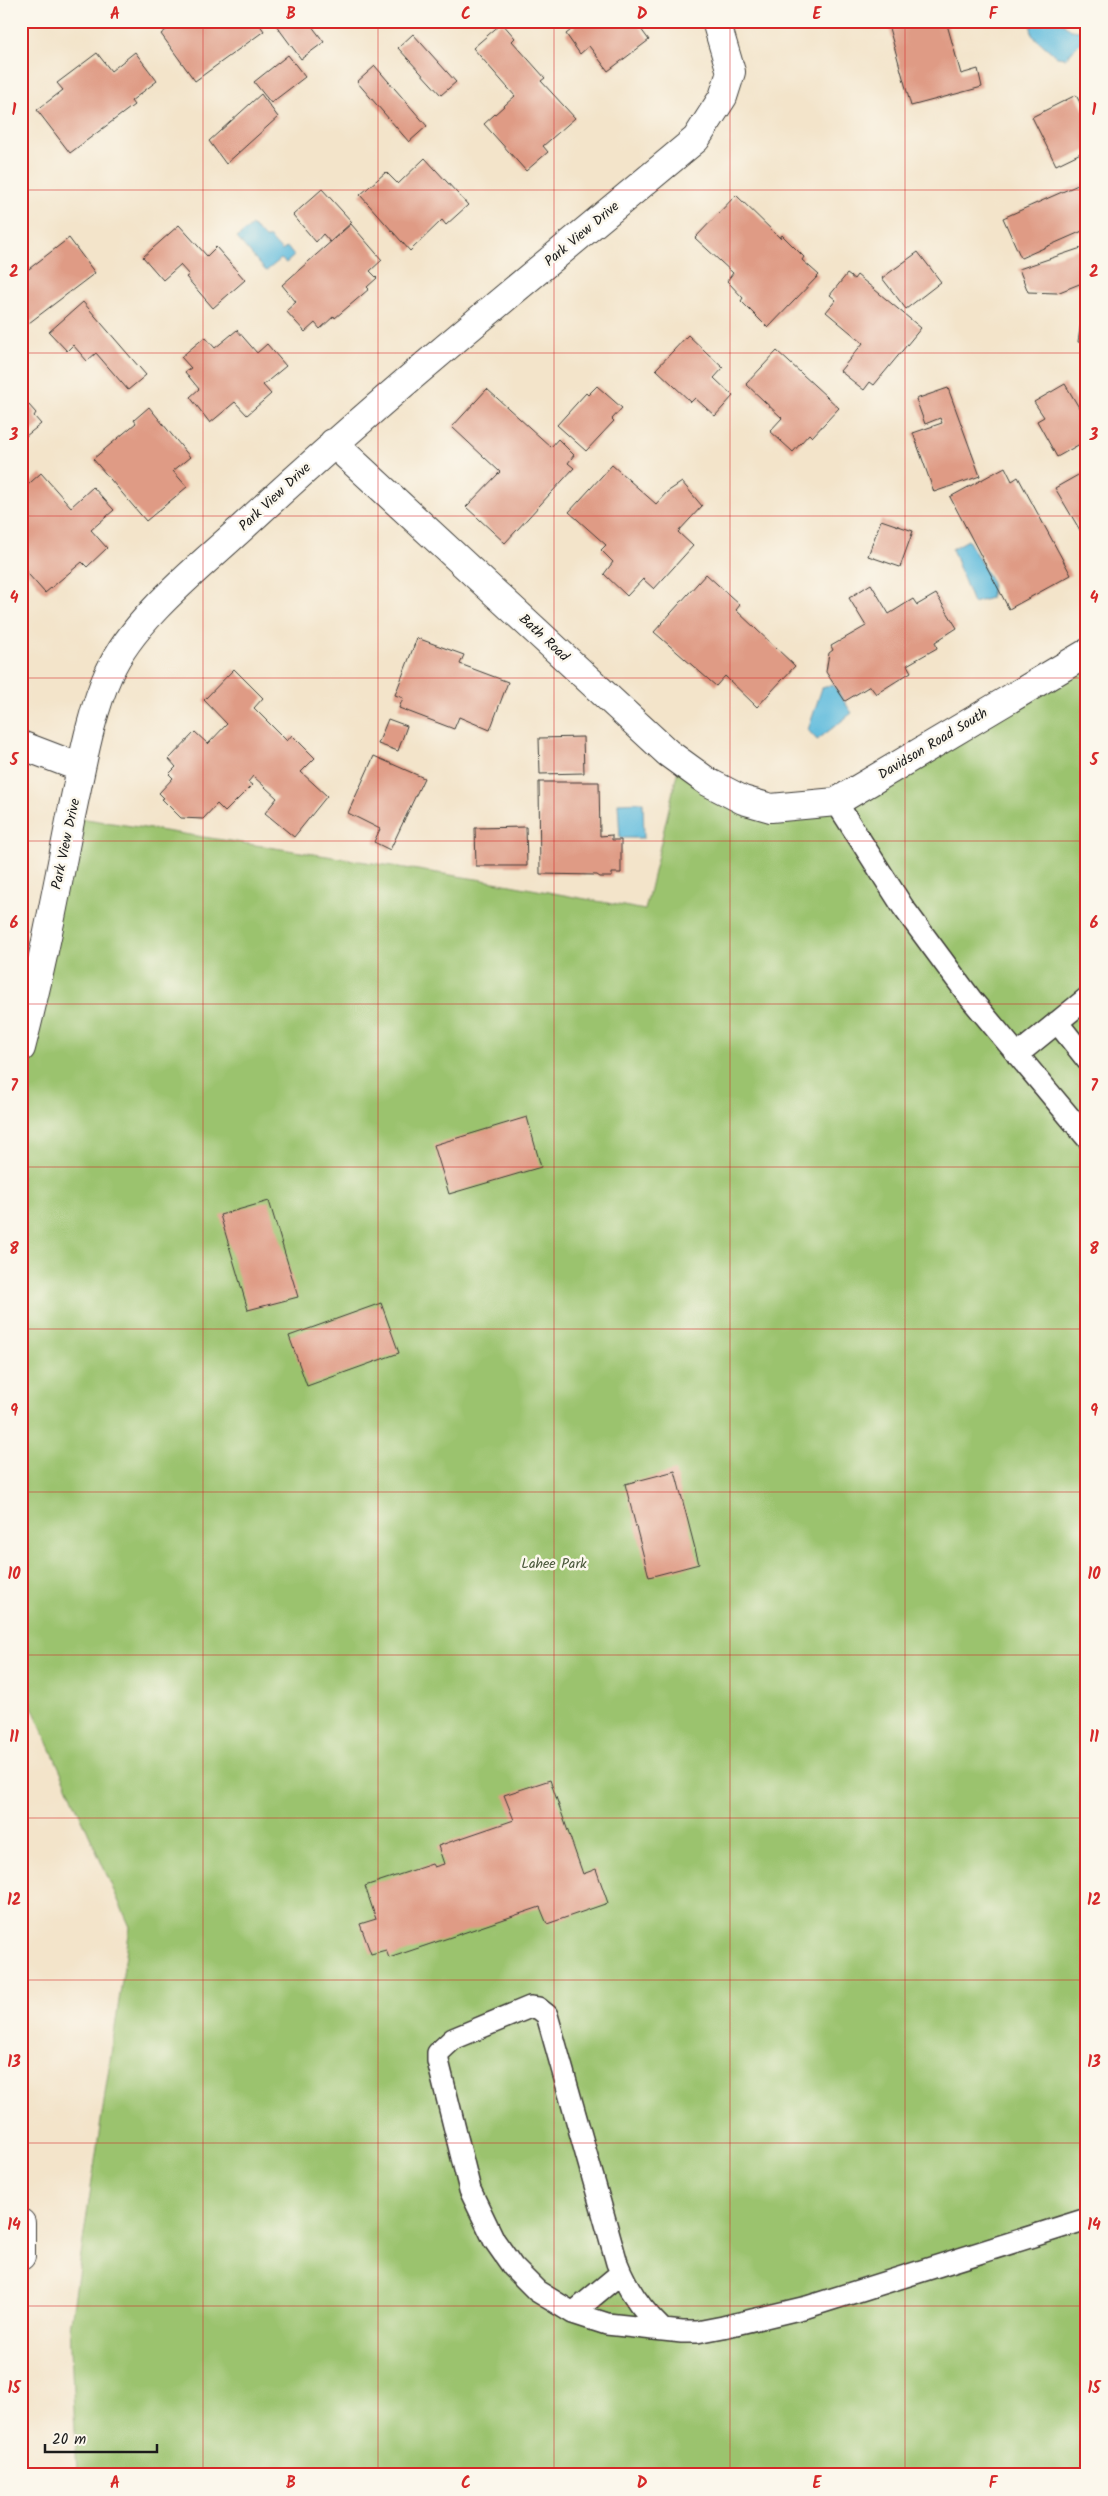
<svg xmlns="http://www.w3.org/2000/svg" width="1108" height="2496" viewBox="0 0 1108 2496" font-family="Kalam,sans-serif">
<rect width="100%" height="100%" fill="#fbf7ec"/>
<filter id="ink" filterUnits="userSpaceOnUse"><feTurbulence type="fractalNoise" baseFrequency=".02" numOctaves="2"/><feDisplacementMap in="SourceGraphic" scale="10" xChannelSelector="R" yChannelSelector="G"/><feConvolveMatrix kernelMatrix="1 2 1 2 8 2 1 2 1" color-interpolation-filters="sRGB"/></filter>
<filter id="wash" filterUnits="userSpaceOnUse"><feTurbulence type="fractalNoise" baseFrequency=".0096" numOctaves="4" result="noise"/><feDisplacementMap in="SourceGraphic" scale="20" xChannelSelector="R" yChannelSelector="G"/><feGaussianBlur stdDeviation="1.12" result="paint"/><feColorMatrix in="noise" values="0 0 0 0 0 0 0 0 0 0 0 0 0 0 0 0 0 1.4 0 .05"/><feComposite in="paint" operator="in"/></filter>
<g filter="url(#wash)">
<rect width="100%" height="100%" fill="#f3e4ca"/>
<path fill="#9bc36e" stroke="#5c7045" d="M1087,652v1823h-1010l-7,-147 60,-401 -109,-245v-647l52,-218 410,63 162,30 35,-149 61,37 94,2z"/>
<path fill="#5fbbdd" stroke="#3e6c7c" d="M1034,21h27l10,9 9,1 4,5 -2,4 -16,18 -9,-1 -25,-22 -1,-8z
M252,225l13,13h5l12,13 5,-4 7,9 -8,7 -5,-4 -15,12 -29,-33z
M968,540l24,42 -1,16 -18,5 -21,-54z
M833,685l19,28 -35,27 -9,-10 14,-42z
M643,802l1,36h-24l-2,-35z"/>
<g id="blocks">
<path fill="#df9b85" d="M178,21h79l7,10 -69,50 -34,-47z
M273,21h35l16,21 -23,17z
M570,21h65l14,19 -41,31 -19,-25 -9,8 -14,-20 9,-7z
M887,21h59l15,53 17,-5 4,18 -71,19z
M502,23l13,15 -3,3 33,37 -4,3 34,37 -32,28 5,6 -22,19 -42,-47 31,-28 -42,-48z
M413,34l43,48 -15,13 -43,-47z
M135,52l22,29 -26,20 3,4 -64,48 -33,-43 26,-20 -6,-7 40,-30 14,18z
M288,55l17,22 -34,26 -17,-21z
M375,66l52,60 -18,16 -52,-60z
M261,94l17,23 -52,47 -17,-23z
M1076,95l11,21v34l-31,15 -24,-48z
M425,158l43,47 -22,20 -4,-5 -32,31 -50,-56 26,-23 12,12z
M1087,181v48l-66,29 -18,-40z
M322,189l30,33 -22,20 -7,-8 -7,8 -23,-27z
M736,195l44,43 2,-3 22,22 -2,3 17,15 -51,53 -27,-27 2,-3 -16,-17 6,-8 -38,-35z
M351,224l31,36 -12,11 7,7 -10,9 2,2 -34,29 -1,-2 -14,13 -5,-6 -10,9 -19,-21 10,-9 -14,-17z
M179,225l28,31 9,-9 29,33 -32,28 -27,-31 3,-2 -9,-10 -17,15 -20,-23z
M69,238l26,35 -74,56v-54z
M1087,246v35l-30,12 -29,-1 -9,-23z
M918,252l23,30 -35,27 -24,-31z
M847,274l7,5 3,-4 64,53 -47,57 -4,-3 -6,8 -24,-19 23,-28 -37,-31 10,-12 -6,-5z
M83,302l63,73 -18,15 -32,-37 -9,8 -14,-16 -6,6 -18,-19z
M1082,315l5,1v28l-9,-2z
M237,330l20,23 10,-9 19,22 -23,19 8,9 -24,21 -12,-13 -25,21 -20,-26 9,-8 -14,-17 6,-4 -10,-11 24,-20 10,11z
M688,335l35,33 -9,10 19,18 -18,20 -20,-18 -4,4 -35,-33z
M777,351l62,57 -27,29 -3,-3 -16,18 -23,-21 12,-13 -36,-34z
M1065,384l22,37v19l-30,17 -20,-36 7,-4 -10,-15z
M597,386l25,22 -10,11 2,2 -28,30 -29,-26 29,-32 2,2z
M948,388l32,88 -46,16 -21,-59 29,-10 -2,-5 -15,6 -9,-25z
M487,389l64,58 7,-8 16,16 -6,8 6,5 -69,75 -39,-36 34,-35 -48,-45z
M21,396l15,17 -2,3 7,8 -20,16z
M149,407l41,50 -17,14 14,16 -41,34 -53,-62 43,-36 -2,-3z
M612,465l44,39 11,-12 15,-10 20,24 -24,26 15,14 -39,43 -11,-10 -16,17 -23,-22 9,-12 -12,-12 5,-5 -37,-33z
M1005,467l7,14 6,-4 53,98 -62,34 -59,-112z
M1087,470v72l-32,-54z
M41,473l30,34 22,-20 21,23 -23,20 16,18 -20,19 -5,-5 -37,31 -24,-27v-75z
M881,520l32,11 -13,36 -32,-11z
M706,574l34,31 -4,5 59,56 -38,41 -32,-31 -9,10 -62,-54z
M871,584l18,30 24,-15 4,6 19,-11 21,34 -22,14 2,6 -30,17 4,7 -35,22 -6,-8 -25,15 -19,-29 3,-19 4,-3 -2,-4 35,-20 -17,-28z
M417,638l47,17 -4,9 48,18 -18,48 -31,-13 -5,12 -55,-21 4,-10 -8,-3z
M234,669l29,29 -9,10 33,33 5,-6 23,23 -14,14 26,24 -33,41 -29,-24 12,-15 -24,-22 -5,6 4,3 -27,27 -8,-8 -14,15 -22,-1 -19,-19 2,-1 -5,-5 14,-15 -4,-4 7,-7 -7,-8 26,-27 13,12 19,-20 -23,-24z
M388,719l19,7 -9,25 -20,-7z
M583,737l1,36 -44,1 -1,-36z
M374,756l50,22 -34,72 -16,-8 6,-13 -32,-16z
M539,782h60l1,54 12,-1v5h9v33h-9v4h-12l-3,-2 -57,-1z
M526,827l1,39h-51l-1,-38z
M527,1117l14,50 -92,27 -15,-49z
M269,1201l29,96 -50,13 -28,-95z
M381,1303l18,50 -92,33 -18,-50z
M675,1471l24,93 -50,13 -24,-93z
M550,1780l33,94 13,-5 12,34 -61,21 -7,-17 -151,51 -3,-8 -15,4 -11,-30 16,-5 -11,-33 67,-22 2,3 10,-3 -6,-18 76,-26 -10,-25z"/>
</g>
</g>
<g filter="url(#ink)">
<use href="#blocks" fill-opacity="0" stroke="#3c3a36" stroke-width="1"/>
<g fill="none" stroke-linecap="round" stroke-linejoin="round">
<g stroke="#3c3a36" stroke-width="24">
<path id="lane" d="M836,802l67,105 68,92 116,139
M1057,1022l30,38
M1017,1055l70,-57
M573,2313l48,-40
M661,2328c-20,-19 -34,-39 -44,-65l-70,-248 -9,-7 -8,-1 -77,32 -15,14v8l32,129 24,50 19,27 24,24 36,22 34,11 75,8h15l26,-5 84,-20 280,-88"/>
</g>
<g stroke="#3c3a36" stroke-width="30">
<path id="street" d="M333,443l335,310 40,29 35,18 28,8 65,-6 251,-149
M21,745l60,23
M21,1048c20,-76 35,-154 50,-232 10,-45 19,-102 38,-143 24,-54 92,-107 136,-148 145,-135 299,-259 451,-386l27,-42 8,-25 -15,-51
M21,2223v33"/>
</g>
<use href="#lane" stroke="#fff" stroke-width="21"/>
<use href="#street" stroke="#fff" stroke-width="28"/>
</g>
</g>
<path fill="none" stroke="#d62828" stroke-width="1" stroke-opacity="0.55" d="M203,21v2454M378,21v2454M554,21v2454M730,21v2454M905,21v2454M21,190h1066M21,353h1066M21,516h1066M21,678h1066M21,841h1066M21,1004h1066M21,1167h1066M21,1329h1066M21,1492h1066M21,1655h1066M21,1818h1066M21,1980h1066M21,2143h1066M21,2306h1066"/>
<g text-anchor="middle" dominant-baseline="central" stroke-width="5" stroke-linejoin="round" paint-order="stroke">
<g font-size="14" fill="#1c1c1c" stroke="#fbf7ec">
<text transform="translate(582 234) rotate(-40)">Park View Drive</text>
<text transform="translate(275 497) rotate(-43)">Park View Drive</text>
<text transform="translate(544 638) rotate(43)">Bath Road</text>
<text transform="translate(933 744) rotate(-31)">Davidson Road South</text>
<text transform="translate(66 844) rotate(-78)">Park View Drive</text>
</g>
<g font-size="14" fill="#485639" stroke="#fbf7ec">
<text x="554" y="1564">Lahee Park</text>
</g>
</g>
<rect width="1108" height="2496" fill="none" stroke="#fbf7ec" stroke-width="55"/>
<path d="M45 2444v8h112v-8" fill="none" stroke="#1c1c1c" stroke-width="2.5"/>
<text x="52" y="2444" font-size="15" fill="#1c1c1c" stroke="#fbf7ec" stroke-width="4" paint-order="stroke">20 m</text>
<rect x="28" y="28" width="1052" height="2440" fill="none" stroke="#d62828" stroke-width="2"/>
<g font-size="16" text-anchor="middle" font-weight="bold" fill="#d62828">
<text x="115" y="19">A</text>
<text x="291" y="19">B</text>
<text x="466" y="19">C</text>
<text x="642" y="19">D</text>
<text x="817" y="19">E</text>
<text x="993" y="19">F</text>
<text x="14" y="115">1</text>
<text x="1094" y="115">1</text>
<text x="14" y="277">2</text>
<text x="1094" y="277">2</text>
<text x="14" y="440">3</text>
<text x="1094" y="440">3</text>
<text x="14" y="603">4</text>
<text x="1094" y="603">4</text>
<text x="14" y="765">5</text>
<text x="1094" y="765">5</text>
<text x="14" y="928">6</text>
<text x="1094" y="928">6</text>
<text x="14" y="1091">7</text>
<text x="1094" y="1091">7</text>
<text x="14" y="1254">8</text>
<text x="1094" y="1254">8</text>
<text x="14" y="1416">9</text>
<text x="1094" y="1416">9</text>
<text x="14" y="1579">10</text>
<text x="1094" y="1579">10</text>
<text x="14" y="1742">11</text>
<text x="1094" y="1742">11</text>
<text x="14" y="1905">12</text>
<text x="1094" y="1905">12</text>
<text x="14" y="2067">13</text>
<text x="1094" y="2067">13</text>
<text x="14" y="2230">14</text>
<text x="1094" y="2230">14</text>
<text x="14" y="2393">15</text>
<text x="1094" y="2393">15</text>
<text x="115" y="2488">A</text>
<text x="291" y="2488">B</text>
<text x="466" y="2488">C</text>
<text x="642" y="2488">D</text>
<text x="817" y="2488">E</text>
<text x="993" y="2488">F</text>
</g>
</svg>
